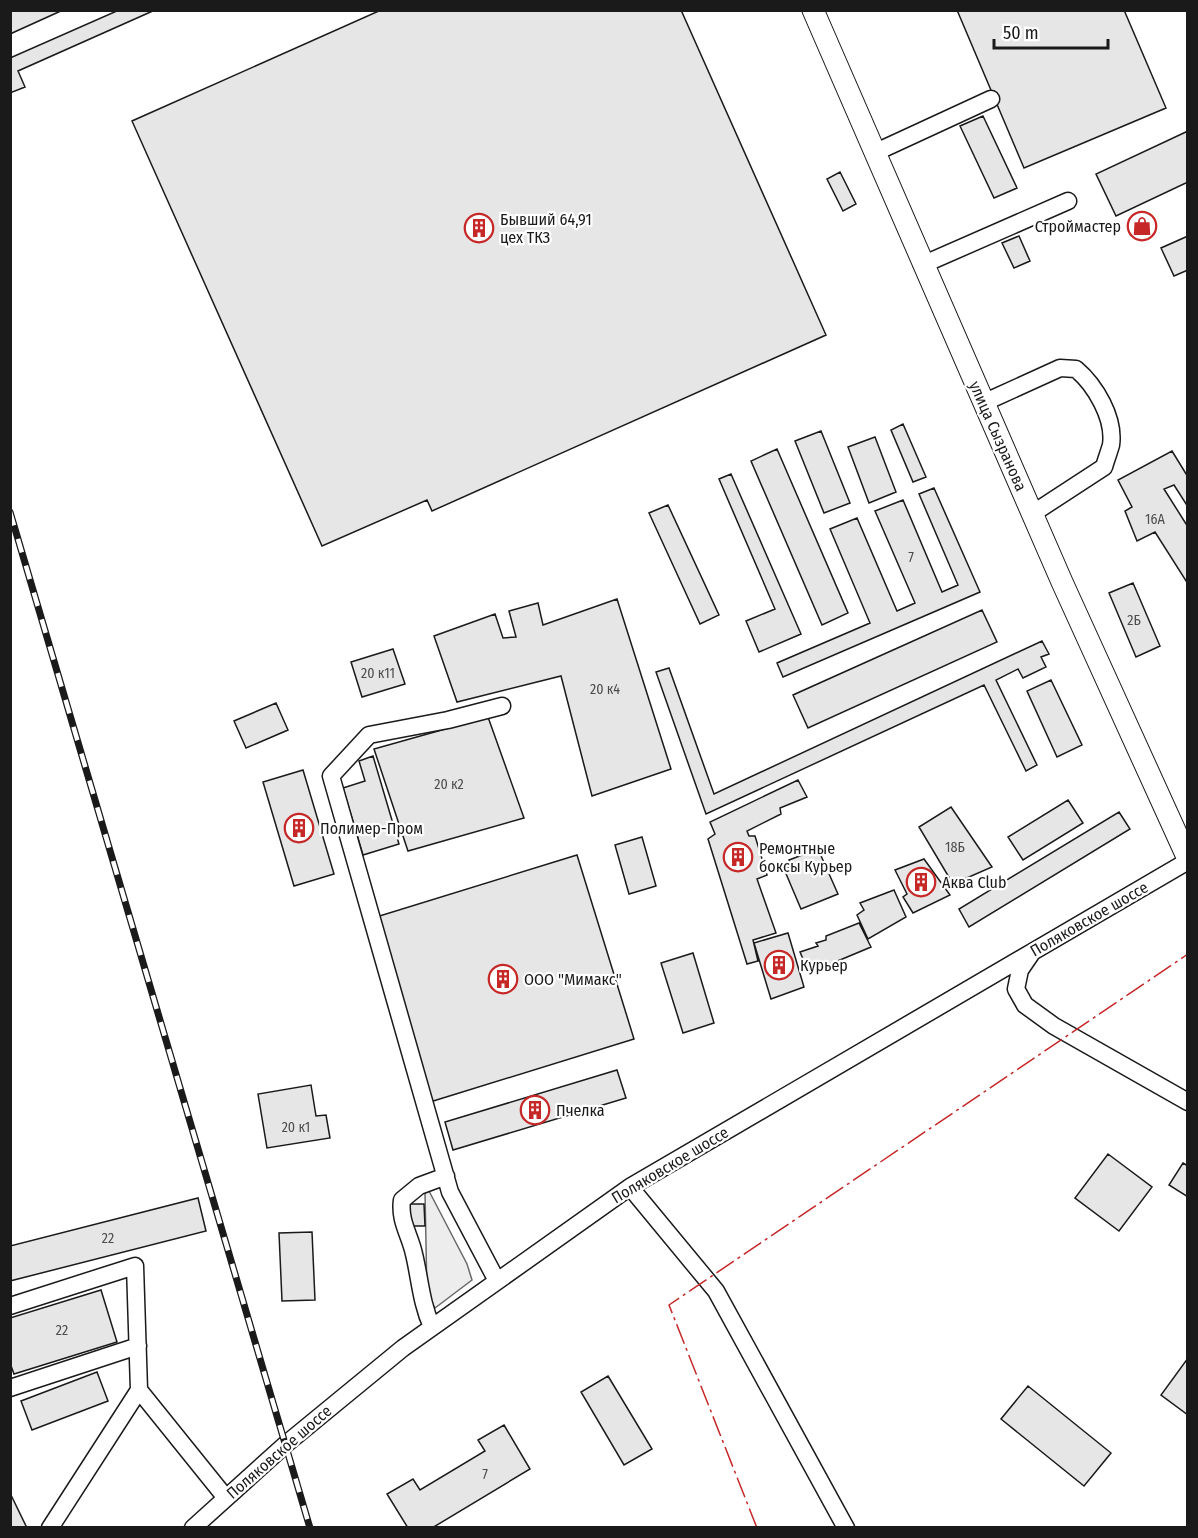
<svg xmlns="http://www.w3.org/2000/svg" width="1198" height="1538" viewBox="0 0 1198 1538" font-family="'Fira Sans Condensed',sans-serif">
<rect width="100%" height="100%" fill="#fff"/>
<path fill="#ededed" stroke="#6a6a6a" stroke-width="1.5" d="M429,1191l38,73 5,16 -37,28 -8,-12 -2,-104z"/>
<path fill="#e6e6e6" stroke="#1a1a1a" stroke-width="1.5" d="M10,10h53l-53,24z
M119,10h36l-137,61 7,16 -15,6v-35z
M381,10h300l145,325 -394,176 -5,-11 -105,46 -190,-425z
M957,10h167l42,98 -142,60z
M983,116l34,72 -23,10 -34,-72z
M1188,131v51l-72,34 -20,-42z
M840,172l16,32 -13,7 -16,-32z
M1019,236l11,25 -16,7 -12,-25z
M1188,236v34l-14,6 -13,-28z
M903,424l23,53 -13,5 -22,-52z
M821,431l29,72 -26,10 -29,-72z
M875,437l21,55 -27,11 -21,-56z
M777,449l71,164 -26,12 -71,-164z
M1172,451l16,26v30l-14,-22 -10,4 24,38v57l-33,-52 -18,9 -12,-30 7,-4 -14,-27z
M731,474l70,160 -42,18 -13,-31 29,-12 -56,-130z
M934,488l46,104 -197,85 -6,-14 93,-40 -40,-94 27,-11 40,93 18,-8 -40,-92 28,-11 39,92 16,-7 -39,-91z
M668,505l51,110 -19,9 -51,-111z
M1133,583l27,63 -24,11 -27,-64z
M617,599l54,170 -79,27 -31,-120 -104,26 -23,-66 61,-22 8,24 13,-1 -7,-26 29,-8 5,22z
M982,610l15,32 -189,86 -15,-33z
M1042,641l7,13 -8,3 5,10 -23,11 -5,-9 -22,11 41,85 -11,6 -42,-86 -278,129 -50,-142 13,-4 45,126z
M393,649l12,35 -43,13 -11,-35z
M1051,680l31,65 -25,12 -30,-66z
M276,703l12,27 -42,18 -12,-27z
M488,717l36,101 -116,33 -34,-102z
M373,756l26,88 -36,11 -20,-67 22,-7 -6,-20z
M303,770l31,104 -40,12 -31,-104z
M798,780l9,17 -27,11 1,6 -34,17 2,5h6l12,39 -10,4 19,54 -23,7 5,21 -11,3 -39,-125 7,-5 -5,-12z
M1068,800l15,23 -60,37 -15,-23z
M951,807l41,60 -39,17 -34,-57z
M1119,812l11,17 -161,98 -10,-18z
M642,837l14,49 -27,8 -14,-49z
M818,849l20,45 -37,15 -17,-40 7,-3 -2,-6z
M577,855l57,184 -204,63 -57,-184z
M924,859l26,36 -37,18 -10,-16 4,-3 -12,-24z
M894,890l12,27 -38,22 -11,-24 7,-5 -4,-7z
M859,923l12,24 -62,26 -9,-21 18,-6 -2,-3 10,-3v-4z
M788,933l16,54 -33,12 -17,-56z
M693,953l21,70 -31,10 -22,-70z
M617,1070l9,28 -173,52 -8,-28z
M311,1085l5,31 10,-1 4,23 -63,10 -9,-54z
M1108,1154l44,33 -33,44 -44,-33z
M1183,1163l5,3v31l-19,-12z
M198,1198l8,33 -196,50v-35z
M407,1204h17l1,22h-18z
M312,1232l3,68 -33,1 -3,-68z
M101,1290l16,52 -103,32 -4,-11v-45z
M1188,1358v57l-27,-20z
M97,1372l11,29 -76,29 -11,-29z
M608,1376l44,73 -28,16 -43,-73z
M1028,1386l83,67 -27,33 -83,-67z
M504,1425l26,44 -98,59h-24l-21,-34 26,-15 7,11 65,-39 -7,-11z
M10,1493l17,35h-17z"/>
<g fill="none" stroke-linecap="round" stroke-linejoin="round">
<g stroke="#1a1a1a" stroke-width="19">
<path id="minor" d="M874,153l117,-54
M922,265l146,-64
M983,403l77,-35 16,1c19,16 39,49 35,76 -2,7 -5,15 -7,22l-72,47
M1031,954l-11,16 -4,19 9,16 29,21 134,76
M630,1187l86,104 130,237
M497,1281l-47,-89 -119,-416 38,-41 79,-15 54,-14
M10,1306l125,-40 4,124 87,108
M432,1327c-11,-24 -12,-48 -18,-73 -4,-19 -15,-33 -12,-54l17,-14 27,-10
M10,1388l128,-42
M50,1528l89,-138
M193,1528l93,-84 117,-96 227,-161 558,-326"/>
</g>
<g stroke="#1a1a1a" stroke-width="23">
<path id="major" d="M813,10l249,572 126,277"/>
</g>
<use href="#minor" stroke="#fff" stroke-width="16"/>
<use href="#major" stroke="#fff" stroke-width="21"/>
<g stroke="#1a1a1a" stroke-width="7">
<path id="rail" d="M10,512l300,1016"/>
</g>
<use href="#rail" stroke="#fff" stroke-width="4.5" stroke-dasharray="14" stroke-linecap="butt"/>
<path stroke="#c62828" stroke-width="1.5" stroke-dasharray="21 4.5 3 4.5" stroke-linecap="butt" d="M757,1528l-88,-223 519,-351"/>
</g>
<defs>
<g id="shop-ring" transform="scale(1.5)"><circle r="9.5" fill="#fff" stroke="#c62828" stroke-width="1.5"/><path d="M-5-2.5h2.3a2.7 3.5 0 0 1 5.4 0H5L5.5 6h-11ZM-1.5-2.5h3a1.5 2.3 0 0 0-3 0Z" fill="#c62828"/></g>
<g id="building-ring" transform="scale(1.5)"><circle r="9.5" fill="#fff" stroke="#c62828" stroke-width="1.5"/><path d="M-4-6H4V6H1V3H-1V6H-4ZM-2.5-4.3h1.7v1.8h-1.7ZM.8-4.3h1.7v1.8H.8ZM-2.5-1h1.7V.8h-1.7ZM.8-1h1.7V.8H.8Z" fill="#c62828"/></g>
</defs>
<g fill-rule="evenodd">
<use href="#shop-ring" x="1142" y="226"/>
<use href="#building-ring" x="479" y="228"/>
<use href="#building-ring" x="299" y="828"/>
<use href="#building-ring" x="738" y="857"/>
<use href="#building-ring" x="921" y="882"/>
<use href="#building-ring" x="779" y="965"/>
<use href="#building-ring" x="503" y="979"/>
<use href="#building-ring" x="535" y="1110"/>
</g>
<g text-anchor="middle" dominant-baseline="central" stroke-width="4.5" stroke-linejoin="round" paint-order="stroke">
<g font-size="14" fill="#4d4d4d">
<text x="1155" y="519">16А</text>
<text x="911" y="557">7</text>
<text x="1134" y="620">2Б</text>
<text x="378" y="673">20 к11</text>
<text x="605" y="689">20 к4</text>
<text x="449" y="784">20 к2</text>
<text x="955" y="847">18Б</text>
<text x="296" y="1127">20 к1</text>
<text x="108" y="1238">22</text>
<text x="62" y="1330">22</text>
<text x="485" y="1474">7</text>
</g>
<g font-size="16" fill="#1a1a1a" stroke="#fff" text-anchor="start">
<text x="500" y="219">Бывший 64,91<tspan x="500" dy="18">цех ТКЗ</tspan></text>
<text x="1121" y="226" text-anchor="end">Строймастер</text>
<text x="320" y="828">Полимер-Пром</text>
<text x="759" y="848">Ремонтные<tspan x="759" dy="18">боксы Курьер</tspan></text>
<text x="942" y="882">Аква Club</text>
<text x="800" y="965">Курьер</text>
<text x="524" y="979">ООО "Мимакс"</text>
<text x="556" y="1110">Пчелка</text>
</g>
<g font-size="16" fill="#1a1a1a" stroke="#fff">
<text transform="translate(998 436) rotate(66)">улица Сызранова</text>
<text transform="translate(1089 919) rotate(-30)">Поляковское шоссе</text>
<text transform="translate(670 1165) rotate(-31)">Поляковское шоссе</text>
<text transform="translate(279 1452) rotate(-41)">Поляковское шоссе</text>
</g>
</g>
<rect width="1198" height="1538" fill="none" stroke="#1a1a1a" stroke-width="24"/>
<path d="M994 39v9h114v-9" fill="none" stroke="#1a1a1a" stroke-width="3"/>
<text x="1003" y="39" font-size="18" fill="#1a1a1a" stroke="#ffffff" stroke-width="4.5" paint-order="stroke">50 m</text>
</svg>
